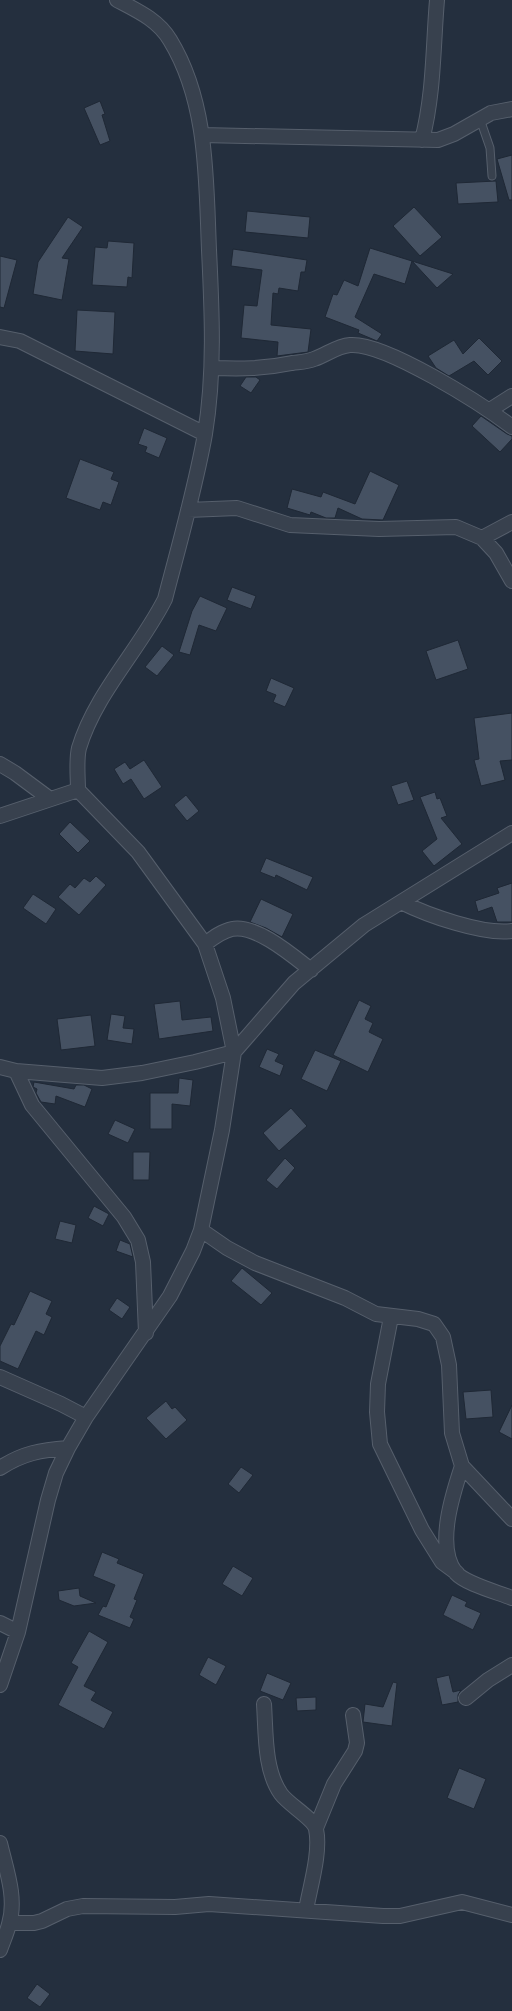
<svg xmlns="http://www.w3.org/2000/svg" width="512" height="2011" viewBox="0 0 512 2011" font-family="'Archivo Narrow',sans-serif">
<rect width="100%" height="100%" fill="#242f3e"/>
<path fill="#455162" stroke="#1f2835" d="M100,101l5,13 -3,1 8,26 -10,4 -16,-37z
M512,155v45h-3l-12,-41z
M496,181l2,21 -40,2 -2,-21z
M414,207l28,30 -22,19 -27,-30z
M247,211l63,6 -2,21 -63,-6z
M68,217l15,10 -21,31 7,1 -7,41 -29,-6 5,-32z
M108,241l26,2 -2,35 -4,-1 -1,10 -35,-2 3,-38 12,1z
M370,248l42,13 -7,23 -31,-10 -19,43 27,17 -5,7 -19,-8 1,-3 -34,-13 8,-23 4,1 7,-15 14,6z
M233,249l74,11 -2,12h-4l-3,19 -19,-3 -1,6 -5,-1 -2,32 40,4 -3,23 -31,4 1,-14 -37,-4 3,-33 13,1 5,-36 -31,-4z
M0,256l17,4 -13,48 -4,-1z
M412,261l41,13 -16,14z
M77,310l38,2 -2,42 -38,-3z
M479,338l23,23 -14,14 -14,-14 -25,15 -13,-8 -8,-12 26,-16 9,14z
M246,377h10l4,3 -9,13 -11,-7z
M481,416l26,18 5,2v3l-12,13 -28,-26z
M144,428l23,10 -8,20 -14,-6 2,-5 -9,-3z
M80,459l34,13 -3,7 8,3 -8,23 -8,-3 -3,8 -34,-12z
M370,471l29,14 -16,35 -21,-1 -24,-11 -3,10h-9l-15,-6 -1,3 -23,-7 5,-19 29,8 2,-5 32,12z
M232,587l24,9 -5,13 -24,-9z
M200,596l27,12 -11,23 -17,-6 -9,30 -11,-3 13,-41z
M458,640l10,29 -32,11 -10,-29z
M162,646l12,9 -17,21 -12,-9z
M271,678l23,10 -9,19 -12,-5 3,-7 -10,-4z
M512,713v47l-12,1 5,19 -24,6 -7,-26 5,-1 -5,-41z
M144,760l18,27 -18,12 -13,-20 -8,5 -9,-15 11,-7 5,7z
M407,781l7,19 -16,5 -7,-19z
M435,792l2,7 3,-1 7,18 -6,2 21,26 -28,22 -12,-15 15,-12 -17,-42z
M186,795l13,16 -12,10 -13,-16z
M70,822l20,19 -12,12 -19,-19z
M266,858l47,19 -6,13 -31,-15 -1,3 -15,-6z
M96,876l10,9 -27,30 -21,-18 12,-13 5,4 9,-10 6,4z
M512,883v39h-15l-5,-15 -14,5 -3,-11 24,-8 -2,-5z
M33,894l23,15 -10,15 -23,-16z
M261,899l32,15 -11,23 -16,-9 -16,-6z
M359,1000l12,6 -6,13 8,4 -4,9 14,7 -15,33 -35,-17z
M180,1001l2,19 29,-3 2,14 -54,8 -5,-35z
M111,1014l14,2 -2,12 11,1 -2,15 -25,-4z
M91,1015l4,31 -34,4 -4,-31z
M267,1049l12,5 -4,7 9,4 -4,11 -21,-9z
M315,1050l26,11 -14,30 -26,-12z
M179,1078l14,2 -3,26 -18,-2v25h-22v-36h28z
M34,1082l40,7 2,-4h8l8,4 -7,18 -29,-11 -1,8 -14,-2 -5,-9 1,-4 -4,-2z
M291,1108l16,18 -28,25 -16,-18z
M115,1120l20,9 -7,14 -20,-9z
M133,1152h17l-1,28h-16z
M285,1158l10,10 -18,21 -11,-9z
M94,1206l15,8 -6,12 -15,-8z
M60,1221l16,4 -4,18 -17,-4z
M120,1240l10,4 3,13 -17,-6z
M242,1268l30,25 -11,12 -30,-24z
M30,1291l22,10 -6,13 6,3 -8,18 -8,-4 -18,38 -18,-8v-15l11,-22 3,1z
M117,1298l13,9 -8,12 -13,-9z
M491,1390l2,27 -27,2 -3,-27z
M166,1401l6,8 3,-2 12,13 -21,19 -20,-21z
M512,1405v34l-13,-7z
M241,1467l12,8 -14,18 -11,-9z
M102,1552l17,7 -2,4 27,11 -10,25 3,1 -7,17 4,2 -4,9 -32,-13 5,-9 3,1 9,-22 -22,-9z
M233,1566l20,12 -11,18 -20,-12z
M79,1588l1,8 16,7 -22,3 -15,-6 -1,-9z
M452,1595l15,7 -2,4 16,7 -8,17 -30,-15z
M89,1631l19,11 -24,44 12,6 -5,8 22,12 -9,17 -46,-24 20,-38 -7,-4z
M208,1657l18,9 -10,19 -17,-10z
M267,1673l24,10 -8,17 -23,-9z
M449,1675l4,17 8,-2 -3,5v7l-16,3 -6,-27z
M393,1682l4,1 -5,43 -29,-4 2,-18 18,3z
M316,1697v13l-19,1 -1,-13z
M459,1768l27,11 -12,30 -27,-11z
M37,1984l13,10 -10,13 -13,-9z"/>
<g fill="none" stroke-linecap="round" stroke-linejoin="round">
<g stroke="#565f6c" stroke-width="9">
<path id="service" d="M480,119l10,29 2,28"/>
</g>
<g stroke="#565f6c" stroke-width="16">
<path id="minor" d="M202,135l236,5 16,-6 37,-21 21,-4
M422,140c12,-46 11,-93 15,-140
M0,337l20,4 185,93
M212,368c29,1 51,1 80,-5 7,-1 15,-1 22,-4 12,-4 23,-13 36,-14 35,-3 133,60 162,82
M490,410l22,-14
M188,510l49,-2 53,17 89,4 77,-2 26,11 14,15 16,28
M482,538l30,-16
M0,764l15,9 35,26
M0,816l78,-26
M401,902c26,13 82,33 111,29
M205,944c8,-6 17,-13 27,-15 24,-5 61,27 79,41
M0,1067l16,4 86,7 40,-5 53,-11 39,-10 -11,-54 -18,-54 -67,-92 -60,-62c0,-13 -2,-30 1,-42 16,-54 61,-99 86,-149 14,-54 30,-109 40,-165 10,-61 7,-123 4,-184 -3,-70 -1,-148 -39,-210 -12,-20 -32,-29 -53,-40
M16,1071l16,34 92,112 14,23 5,22 3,71
M201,1230l26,18 28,15 90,35 31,16 42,5 16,5 9,13 6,28 3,68 10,33 50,53
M391,1317l-13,67 -1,28 3,32 42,86 20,32 15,11
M0,1377l61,27 25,13
M462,1466c-9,27 -27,81 -6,107 10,11 41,19 56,25
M0,1468c23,-15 41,-18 68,-20
M0,1623l18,9
M0,1685l18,-53 30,-132 8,-27 12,-25 18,-31 84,-121 23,-45 8,-21 21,-100 12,-78 60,-69 70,-58 148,-92
M466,1698l22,-18 24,-15
M264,1704c2,29 0,66 17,90 8,11 33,25 35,35 5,23 -6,58 -10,81
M316,1828l18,-44 21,-33 2,-8 -4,-28
M0,1843c6,26 17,55 9,81 -2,9 -6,17 -9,26
M10,1923h24l8,-2 25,-12 16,-3 92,1 34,-3 174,12h17l62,-14 50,13"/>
</g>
<use href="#service" stroke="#38414e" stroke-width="7"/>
<use href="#minor" stroke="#38414e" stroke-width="14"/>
</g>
</svg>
